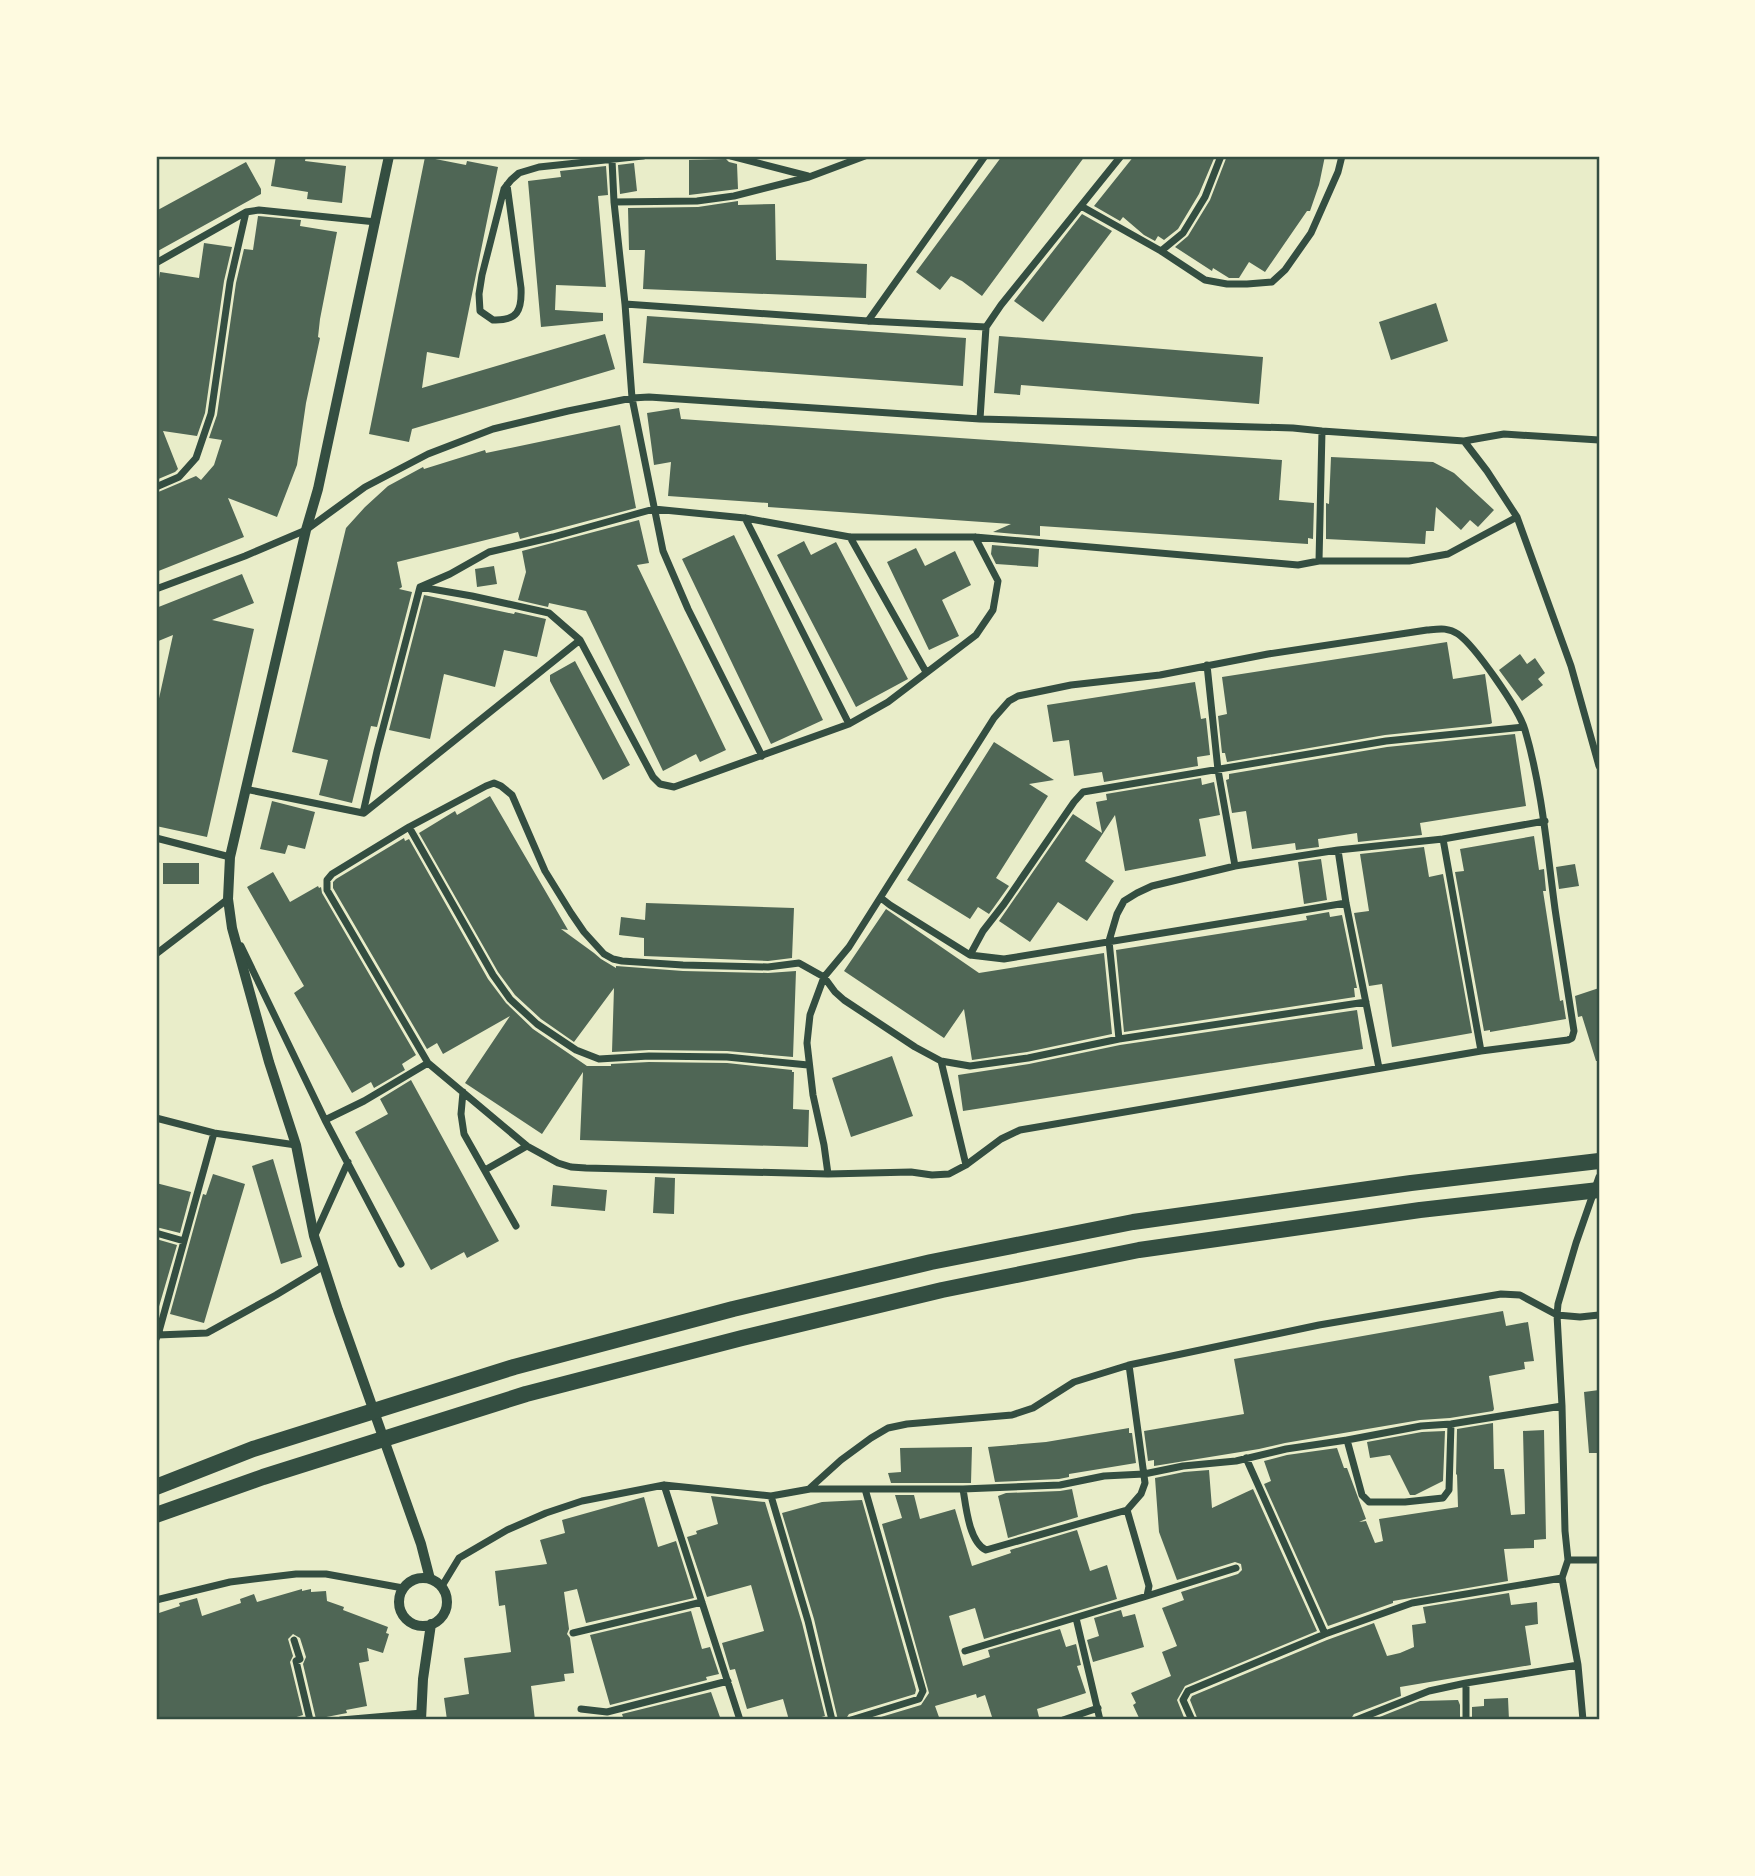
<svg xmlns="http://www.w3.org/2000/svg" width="1755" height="1876" viewBox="0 0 1755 1876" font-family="Helvetica,sans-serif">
<rect width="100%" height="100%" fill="#e9edc9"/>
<path fill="#4f6655" d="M276,156h30l-1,5 41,5 -4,37 -35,-4 1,-7 -37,-6z
M1002,156h83l-103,140 -20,-15 -11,-5 -11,14 -24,-18z
M1134,156h81l-16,38 -21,35 -14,11 -6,-4 -3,5 -11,-6 -21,-18 -3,4 -26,-15z
M1227,156h98l-6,29 -9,26h-3l-42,61 -16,-10 -10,16h-10l-16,-10 -1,3 -37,-24 13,-11 22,-36z
M425,157l41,8 1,-4 31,6 -39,191 -32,-6 -5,36 183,-54 10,35 -203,60 -3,13 -40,-8z
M726,159l3,3 8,2 1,25 -49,6v-35z
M246,162l15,27v5l-105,58v-41z
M634,163l3,28 -17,3 -2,-29z
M606,166l2,29 -10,1 8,91 -50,-2 -1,25 48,3v8l-62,6 -13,-146 33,-4 -1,-6z
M738,201v4l37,-1 1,56 91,4 -1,34 -223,-9 2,-39h-16l-1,-42 70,-1z
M1082,214l30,17 -69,91 -29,-21z
M258,216l43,4 -1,6 37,6 -17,87 -2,18 2,1 -14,65 -9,62 -20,52 -49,-19 16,39 -88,35v-79l40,-17 5,4 13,-15 8,-25 -13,-2 8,-23 19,-132 8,-34 9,1z
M204,243l28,4 -8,34 -19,132 -8,23 -34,-5 15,38 -3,3 -19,8v-188h1l3,-20 39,6z
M1436,303l12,38 -57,19 -12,-38z
M647,316l319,22 -3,48 -320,-23z
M999,336l264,21 -4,47 -238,-19 -1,10 -26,-2z
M679,408l2,11 601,41 -3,40 35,3 -1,36 -5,-1v6l-268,-18v10l-47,-4 18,-8 -243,-17v-4l-100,-7 3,-34 -17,3 -7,-52z
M620,425l16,83 -116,31 -2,-7 -121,30 5,25 -3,2 13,3 -35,135 -6,-1 -19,77 -33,-8 9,-35 -36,-8 54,-224 19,-21 23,-21 35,-19 1,2 61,-19 1,3z
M1331,457l102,5 21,11 40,37 -16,17 -8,-7 -9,10 -25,-23 -2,24h-8l-1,13 -99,-5v-36l3,1z
M639,520l10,43 -12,2 89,185 -26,12 -4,-8 -33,17 -77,-160 -37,-8 -1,4 -30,-7 8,-28 -4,-21z
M734,535l89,185 -52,24 -89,-185z
M804,541l7,14 25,-13 72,137 -52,28 -79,-152z
M992,545l47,4 -1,18 -42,-3 -5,-10z
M916,548l9,18 30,-15 16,34 -29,15 17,36 -30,14 -42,-88z
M494,566l3,18 -20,3 -2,-18z
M242,574l12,29 -42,17 42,9 -47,208 -51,-11v-114l17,-77 -17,7v-34z
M424,595l90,19 1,-2 31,7 -9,38 -33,-7 -9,37 -51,-13 -14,65 -41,-9z
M1447,642l6,37 32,-5 7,49 -2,1 -105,11 -158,27 -2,-9h-3l-4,-37 9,-2 -5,-37z
M1520,654l7,10 8,-6 10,15 -7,6 5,6 -21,16 -23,-31z
M575,661l55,104 -27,15 -53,-99v-6z
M1195,682l6,37 5,-1 4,37 -13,2 1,9 -94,16 -2,-10 -28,4 -5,-36 -16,2 -6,-37z
M1515,734l11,72 -106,17 2,12 -64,7 -1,-9 -39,6 1,8 -23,3 -1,-7 -43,6 -6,-38 -14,2 -6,-33 3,-1v-5l158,-27z
M994,742l60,38 -25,4 19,12 -52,82 13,8 -20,28 -11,-7 -8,12 -63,-39z
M1201,778l1,7 12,-3 6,33 -21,4 7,37 -81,15 -10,-56 -30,46 29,20 -27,40 -29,-19 -28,40 -31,-21 74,-107 29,19 -6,-31 11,-2 -1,-6z
M490,796l78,134 -7,-1 33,24 7,6 15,9v-2l67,5 85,2 28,-2 -3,86 -66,-6 -78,-1 -37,2 2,-64 -40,54 -33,-23 -26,-24 -17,-23 -79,-139 36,-22 2,4z
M272,801l43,11 -10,37 -17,-4 -3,9 -25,-5z
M1534,836l5,34 5,-1 2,22h-3l17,110 3,-1 3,19 -76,13v-2l-6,1 -29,-159 9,-1 -4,-22z
M404,838l1,3 4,-2 79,140 18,24 27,26 54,37h24v-2l38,-2 78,1 65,7v2h2l-1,37 16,1 -1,37 -228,-7 3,-68 -41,62 -77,-51 45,-67 -67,38 -6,-11 -10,6 -94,-161v-6l3,-3z
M1424,847l5,30 14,-3 29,159 -80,14 -10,-63 -13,2 -15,-73 15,-2 -9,-57z
M1321,859l6,41 -23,4 -6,-42z
M163,863h36v21h-36z
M1575,864l4,22 -20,3 -3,-22z
M273,872l17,30 28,-16 1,2 2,-1 1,6 94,162 -14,9 3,6 -31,18 -3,-6 -19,11 -58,-100 10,-7 -57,-99z
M646,903l148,5 -2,50 -24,3 -124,-5v-18l-25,-3 2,-18 24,3z
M886,909l93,64 125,-20 8,81 -85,18 -55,8 -8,-51 -20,29 -100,-67z
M1329,912l1,5 12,-2 15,73h-3l1,9 -231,35 -8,-82 191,-30 -1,-4z
M1599,988v73h-3l-14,-45 -4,1 -3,-21z
M1357,1010l6,39 -400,62 -5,-36 71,-11 91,-19z
M892,1056l21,60 -62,21 -19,-59z
M411,1080l88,161 -32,17 -3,-6 -33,18 -76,-138 33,-18 -8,-15z
M273,1159l29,98 -21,7 -29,-98z
M213,1174l32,10 -41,139 -34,-9 33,-120 3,1z
M655,1177l20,1 -1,36 -21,-1z
M156,1183l35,9 -11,41 -24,-6z
M553,1185l54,5 -2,21 -54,-5z
M156,1239l21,6 -19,65 -2,-1z
M1503,1311l3,15 22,-4 6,39 -10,1 1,7 -36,7 5,33 -1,2 -43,7 -30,2 -135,23 -26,6 -105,17v-6l-6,1 -4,-30 100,-17 -10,-55z
M1599,1390v63h-10l-5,-61z
M1493,1423l1,46h10l7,46 14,-1 -2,-83 21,-1 2,109 -12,1v8l-30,1 4,32 -115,20v2l-65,23 -64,-142 7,-3 -7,-20 23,-6 50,-7 7,20h3l19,51 -7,3 7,-1 9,22 8,-2 -4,-22 79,-12 -1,-33 -1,1 1,-46z
M1129,1428v5h3l4,30 -67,11v3l-10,2 -64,3 -7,-35 58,-5z
M1445,1431l-2,50 -28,14h-5l-20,-40 -20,3 -3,-16 55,-10z
M972,1447l-1,36h-80l-3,-10 13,-1 -1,-24z
M1209,1470l3,38 41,-19 64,142 -132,55 -8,14 8,20h-45l-7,-15 3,-2 -5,-10 40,-17 -9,-24 15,-6 -15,-38 22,-8 -3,-8 57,-18 4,-4 -1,-6 -6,-2 -58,18 -18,-48 -4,-54 29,-6z
M1072,1489l6,28 -70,21 -10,-42 8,-3 54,-2z
M895,1495h19l6,24 35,-10 17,57 39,-13 -1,-3 67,-20 13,41 17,-6 10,34 -133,40 -9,-31 -26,8 14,50 27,-9 -2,-7 72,-21 6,18 10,-3 5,21 -4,1 9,27 -49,16 2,8 -8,3h-38l-8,-25 -8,3 -1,-4 -41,12 5,14h-69l50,-15 8,-12 -47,-169 20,-6z
M711,1496l54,6 37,121 23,93 -14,4h-22l-6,-21 -36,10 -12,-40 -5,1 -8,-27 42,-12 -13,-46 -44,12 -20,-60 10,-3 -1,-3 22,-7z
M644,1497l14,50 18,-6 18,57 -108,25 -9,-34 -13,3 5,37 -2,5 3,4 4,35 -10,1 1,7 -34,5 4,34h-88l-3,-22 25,-4 -5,-36 47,-6 -6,-47 -6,1 -4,-35 52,-7 -7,-24 25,-7 -3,-13z
M862,1500l54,190 -1,4 -66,20 -4,6h-7l-24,-101 -32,-106 40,-11z
M302,1589v2l9,-2v3l15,-1 1,10 17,6 -1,3 45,17 -2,6 3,1 -6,19 -16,-5 2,13 -10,2 8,43 -21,4 1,3 -31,6 -13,-55 3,-7 -6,-19 -7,-4 -5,5 5,17 -3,6 13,53 -16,5h-131v-106l24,-8 -1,-3 18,-5 5,18 39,-13 -1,-4 14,-5 3,8z
M1509,1593l2,12 26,-3 1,22 -13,2 6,39 -131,22 1,9 -47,18 -4,6h-152l-8,-20 2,-4 135,-56 47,-17 13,33 13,-3 14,-6 -2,-22 14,-2 -3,-16z
M1121,1610l2,7 12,-3 9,33 -51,15 -6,-22 12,-4 -5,-18z
M691,1611l11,38 8,-2 9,27 -13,3 1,3 -97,25 -20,-70z
M711,1692l10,28h-97l-2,-6z
M1508,1698l1,22h-37v-13l12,-1v-7z
M1458,1700l2,5v15h-88l48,-19z"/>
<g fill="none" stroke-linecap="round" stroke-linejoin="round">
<path stroke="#344e41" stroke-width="7" d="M731,156l77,20
M612,160l2,42 11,102 7,94 31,153 25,58 74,147
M507,185l14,103c1,22 -3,33 -28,32l-13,-9 -1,-17 3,-19 22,-86 7,-9 8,-7 20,-6 104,-11
M614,202l83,-1 37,-5 75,-19 56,-21
M1081,206l80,45 44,29 22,4h20l25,-2 13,-12 26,-37 27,-61 4,-16
M1161,251l22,-18 22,-36 16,-41
M156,263l90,-51 13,-2 117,12
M625,304l243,17 118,6
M868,321l117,-165
M980,419l6,-92 15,-22 120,-149
M1464,441l40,-7 95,6
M156,487l23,-10 17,-19 15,-44 19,-132 16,-70
M745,518l104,206
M850,537l76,135
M1319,561h90l39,-7 69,-37
M420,587l52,9 77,17 31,27 73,137 7,7 14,3 175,-63 39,-22 88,-67 17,-25 5,-29 -23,-44
M156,589l89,-33 61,-26 59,-43 63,-33 65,-25 75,-18 64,-13 17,-1 331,22 313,9 29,3 142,10 23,30 30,46 54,149 28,100
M1207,665l11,105 17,96
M245,789l118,24
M363,813l14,-62 43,-164 30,-13 39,-22 64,-15 101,-28 91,9 105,19h125l323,28 21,-4 3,-130
M364,813l216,-173
M409,827l-77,47 -5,6v10l101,173 99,83 31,17 13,4 15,1 242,6 83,-2 21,3 17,-1 17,-9 35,-26 19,-9 461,-79 87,-11 4,-2 2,-7c-6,-40 -13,-81 -19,-122 -8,-60 -13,-121 -30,-179 -6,-21 -50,-84 -67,-96 -10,-7 -20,-5 -31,-4l-159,24 -108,21 -89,10 -53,11 -9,5 -15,17 -145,229 -25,30 -14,38 -3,28 6,52 11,50 4,29
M156,838l74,19
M1443,839l38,212
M1338,850l8,53 33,165
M881,898l9,7 80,50 13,-24 21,-27 70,-102 9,-10 303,-51 138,-14
M241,946l84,174 76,144
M156,954l72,-55
M970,955l34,4 342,-56
M1119,1039l-10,-98 8,-27 7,-13 13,-8 15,-7 83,-20 103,-16 105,-11 102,-18
M941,1061l29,5 58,-8 91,-19 247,-37
M808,1065l-81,-8 -78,-1 -50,3 -23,-9 -39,-26 -27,-25 -17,-24 -84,-148 77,-41 8,-3 7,3 11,9 33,76 26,42 13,19 20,22 9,5 9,2 61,4 85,2 31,-4 25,14 11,15 9,8 71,47 26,14 25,104
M463,1092l-2,22 3,20 52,92
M156,1118l58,15 82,12
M325,1120l39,-19 64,-38
M485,1170l42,-24
M156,1233l28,8
M315,1235l33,-73
M158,1335l56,-202
M156,1339l2,-4 49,-2 69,-38 48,-29
M1347,1440l15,55 7,7h36l38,-4 6,-8 2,-66
M1246,1458l79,176
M664,1485l76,235
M810,1488l31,-28 30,-22 17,-10 19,-4 105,-9 21,-7 41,-26 55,-17 190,-40 182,-31 19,1 37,20 23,2 19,-2
M963,1489c3,18 6,53 23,61l141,-40
M771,1496l37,125 24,99
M1568,1560h31
M442,1586l17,-28 48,-28 39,-17 36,-12 82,-16 107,11 39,-7h153l97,-4 44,-9 40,-2 39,-8 53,-5 50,-12 61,-9 74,-14 30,-2 111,-18
M1147,1596l89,-28
M156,1600l74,-18 66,-8h30l77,14
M1076,1618l24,102
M573,1633l129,-31
M294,1640l6,19 -4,2 14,59
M965,1651l182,-55 2,-10 -22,-76 14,-16 4,-11 -16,-118
M1466,1683v37
M581,1709l26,3 121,-31
M341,1720l81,-7
M851,1720l68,-21 4,-8 -58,-202
M1063,1720l35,-12
M1192,1720l-9,-20 5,-9 137,-57 87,-31 150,-25
M1356,1720l73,-29 37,-8 112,-18
M1583,1720l-5,-55 -16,-87 6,-18 -3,-29 -3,-125 -5,-91 1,-11 18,-61 23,-66"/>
<path stroke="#344e41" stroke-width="10" d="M389,156l-71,333 -12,41 -76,327 -2,42 4,29 37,134 27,83 18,91 24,74 83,234 9,35
M399 1602a24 24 0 1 1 48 0a24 24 0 1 1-48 0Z
M421,1720l2,-41 8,-55"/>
<path stroke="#344e41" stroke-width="16" d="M156,1487l97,-38 261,-82 219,-58 198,-47 202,-40 278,-39 188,-22
M156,1515l107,-38 263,-83 216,-56 200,-48 197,-40 281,-40 179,-20"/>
</g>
<rect width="1755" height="1876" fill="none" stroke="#fefae0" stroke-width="315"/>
<rect x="158" y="158" width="1440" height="1560" fill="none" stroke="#344e41" stroke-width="2.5"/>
</svg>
